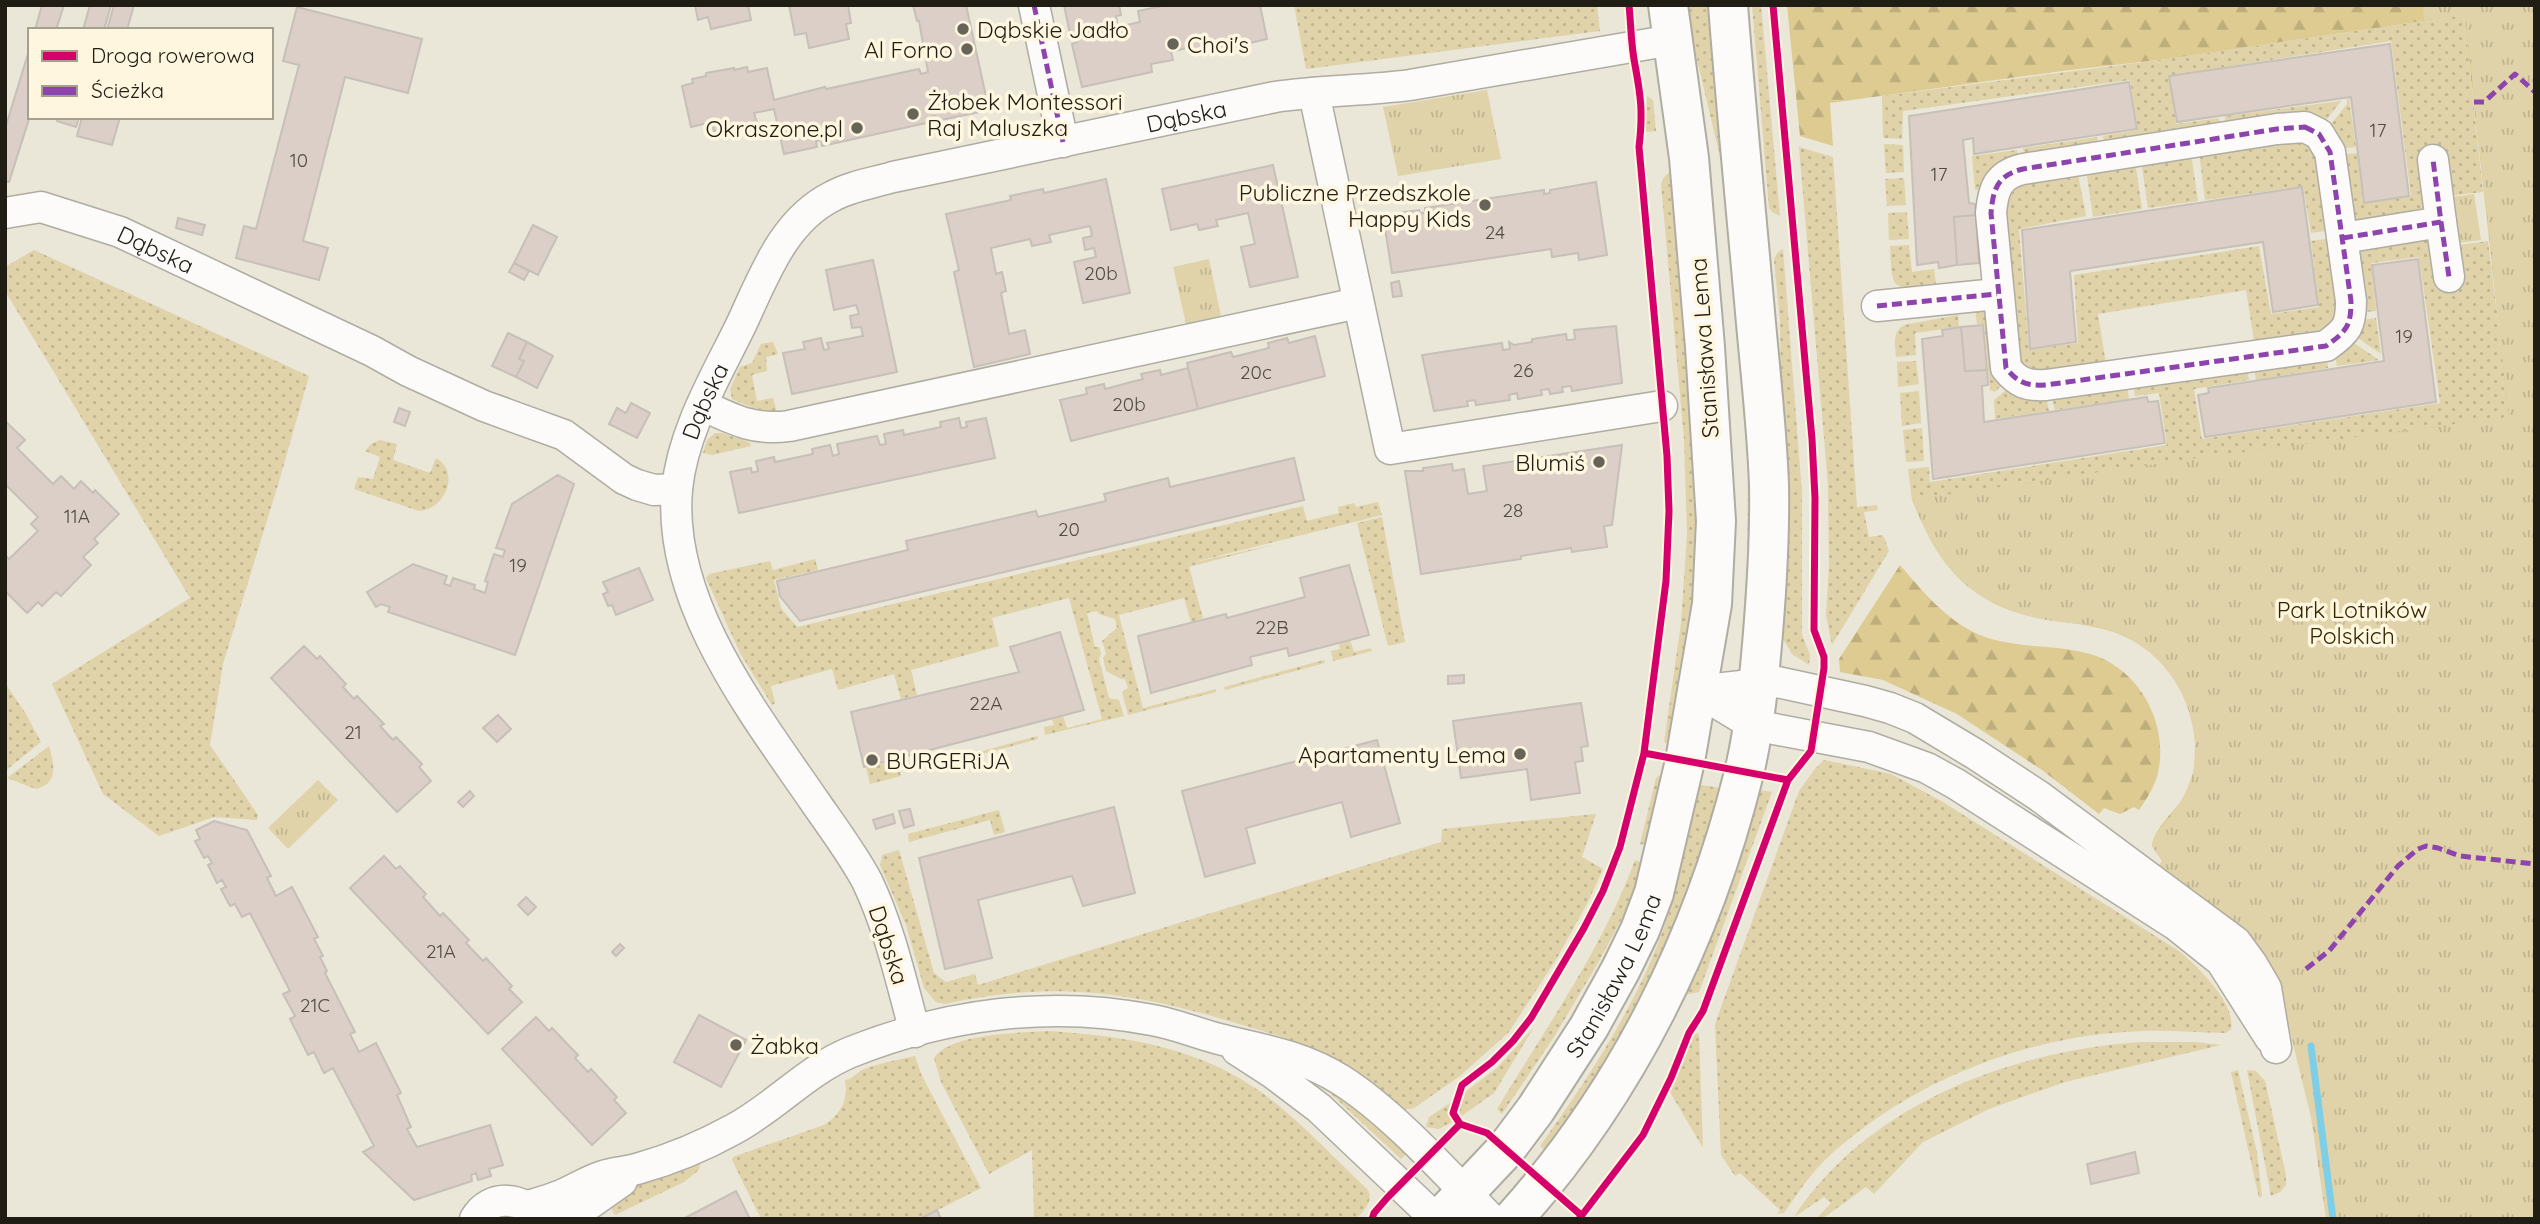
<svg xmlns="http://www.w3.org/2000/svg" width="2540" height="1224" viewBox="0 0 2540 1224" font-family="Quicksand,sans-serif">
<defs>
<pattern id="grass-dots" width="8" height="8" patternUnits="userSpaceOnUse" patternTransform="scale(1.75)"><rect width="8" height="8" fill="#e0d3a9"/><path d="M2 2h.1M6 6h.1" fill="none" stroke="#c0b591" stroke-width="1.8" stroke-linecap="round"/></pattern>
<pattern id="forest-firs" width="22" height="20" patternUnits="userSpaceOnUse" patternTransform="scale(1.75)"><rect width="22" height="20" fill="#ddcb91"/><path d="M5 1l3.5 6h-7zM16 11l3.5 6h-7z" fill="#bdae7c"/></pattern>
<pattern id="park-tufts" width="24" height="20" patternUnits="userSpaceOnUse" patternTransform="scale(1.75)"><rect width="24" height="20" fill="#e0d3a9"/><path d="M3 7l-1-3M5 7V3M7 7l1-3M15 17l-1-3M17 17v-4M19 17l1-3" fill="none" stroke="#c0b591"/></pattern>
</defs>
<rect width="100%" height="100%" fill="#eae6d8"/>
<path fill="url(#grass-dots)" d="M1294,5h303l3,26 -294,38z
M1684,5h31l41,489 -13,177 -2,-26 6,-82 1,-98 -26,-300z
M1752,5h9l19,211 -8,-4 -3,-4z
M2464,15l19,177c-25,3 -49,2 -67,22l-62,7 -18,-66 21,-2 6,51 48,-8 -20,-155 -221,35 6,48 43,-6 2,16 -115,17 -3,-15 35,-6 -8,-50 -227,31 -1,28 -19,-1 -1,-42 285,-37z
M1647,96l6,4 3,31 -11,1z
M2349,98l7,49 -22,2 -10,-16 23,-29v-5z
M2341,101l-22,28 -92,6 -2,-19z
M2097,137l3,16 -74,11 -3,-16z
M2297,138l17,4 18,88 -21,3 -8,-47 -98,14 -6,-48z
M1884,144l19,1 1,27 -18,1z
M1799,147l34,10 24,350 20,-2 1,5 -14,2 5,25 14,-2 6,16 -57,94 -6,-30 3,-49 -1,-81z
M2017,150l2,14 -29,25 -15,1 -3,-34z
M2191,153l7,48 -50,7 -7,-48z
M2135,161l7,48 -49,8 -7,-48z
M2077,169l9,47 -67,13 10,121 49,-7 -4,-68 185,-29 12,68 48,-7 -8,-66 22,-3 7,92 -85,17 -9,-57 -148,24 8,50 -78,10 -10,-4 -19,-176 8,-11z
M1671,171l24,264 3,97 -3,57 -27,155 -4,-2 17,-119 6,-89 -3,-95 -23,-255 4,-8z
M1904,178l2,27 -19,1 -2,-27z
M1907,212l2,27 -20,1 -1,-27z
M2418,232l33,14 37,-5 22,176 -340,45 -258,38 -4,-31 21,-2 1,15 237,-37 -8,-52 -24,3 -2,-17 113,-18 3,19 -55,9 8,50 238,-36 -21,-146 -48,6 5,48 -20,2 -9,-72z
M1909,245l3,27 22,-3 2,16c-45,5 -44,7 -46,-39z
M1783,249l19,244v142l8,20 -1,10 -17,-11 -12,-20 2,-99 -2,-214 -6,-61 3,-7z
M34,250l275,126 -29,102 -57,186 -13,81 48,70 -1,5 -43,-3 -55,19 -56,-42 -51,-110 138,-86 -185,-307v-24z
M1975,309h8l7,8 15,65 -10,10 -5,-2 -6,-66h-7z
M1958,315l1,12 -44,6 1,22 -20,2c-1,-13 -4,-25 8,-32z
M2376,318l5,36 -32,-22 6,-11z
M2345,337l34,23 -42,6 -4,-20z
M773,342l5,12 -12,3 1,14 -15,4 5,26 16,-3 4,15 -24,-5 -21,-9 -2,-10 10,-22 12,-4 9,-19z
M2325,349l3,19 -72,12 -3,-20z
M1916,361l3,23 -21,3 -1,-25z
M2126,378l3,21 -74,11 -5,-20z
M2010,387l35,5 4,19 -54,8 -1,-19z
M1919,391l2,32 -19,3 -2,-33z
M1922,428l2,33 -18,1 -3,-32z
M715,433h7l27,9 2,4 -39,9 -9,-2 4,-13z
M380,440l17,4 -4,16 37,13 6,-15c25,14 9,52 -17,53l-65,-22 4,-12 15,2 7,-22 -15,-6 6,-7z
M1378,502l4,13 -200,50 99,-22 -92,24 14,51 -12,4 -7,-24 -65,17 24,93 73,-19v3l-88,23 -6,-23 6,-4 -3,-9h-4l-15,-8 -3,-13 3,-5 -4,-12 15,-13 -2,-9 -16,-5 -2,-3 -10,2 8,34h4l2,7 -2,5 10,39 10,2 5,16 -79,19 -1,-8 10,-2 -2,-6 11,-3 4,12 35,-9 -33,-121 -77,20 7,28 -88,24 6,25 -16,4 -7,-25 -56,16 -6,-21 -61,17 4,17 -3,2 -32,-52 -34,-75 3,-4 61,-13 3,9 42,-11 3,11 -44,10 7,28 16,19 506,-121 4,15 32,-8 -1,-6 16,-4 2,4z
M1382,517l23,125 -17,4 -31,-123z
M1350,640l4,12 17,-4 1,3 -39,10 -2,-10 9,-2 -1,-6z
M1324,660l1,3 -100,27 -1,-3z
M5,683l21,31 15,28 -36,29z
M1037,736l1,3 -100,27v-3z
M49,746c5,18 10,38 -13,43l-29,-11z
M897,760l4,16 -31,8 -4,-16z
M1824,760l67,14 52,28 236,149c18,15 57,52 52,78l-5,4c-34,-1 -67,-4 -101,-1 -109,7 -223,54 -302,130 -15,15 -27,34 -39,51l-7,1 3,-4 -40,-37 -5,3 -14,-21 -6,-131 84,-233 15,-21z
M1660,775l8,1 -22,69 -6,-1 16,-66z
M1694,784l27,4c-16,53 -32,105 -54,156 -32,74 -75,142 -121,207l-6,-5c52,-73 105,-153 131,-240 5,-17 7,-36 10,-53 3,-23 8,-46 13,-69z
M1759,790l13,2 -73,200 -15,3c32,-66 56,-134 75,-205z
M999,810l6,22 -11,3 -4,-15 -81,22 -1,-8z
M1596,814l-14,43 21,12 -15,33 -31,56 -48,74 -49,44 -46,32 -11,2c-12,-11 -24,-23 -37,-32 -40,-30 -90,-43 -137,-57 -102,-30 -179,-40 -284,-17l-9,-2 -12,-14 -18,-63 -26,-60 2,-10 17,-5 35,123 12,9 29,-8 3,11 463,-143 1,-13z
M1635,860l5,2 5,6 -11,28 -36,67 -44,74 -52,77 -5,-5c48,-80 106,-161 138,-249z
M1534,1027l-40,66 -34,24 -2,-8 7,-17 32,-24z
M1048,1031c77,5 153,16 217,64 36,27 68,62 102,94 8,11 -3,21 -11,30h-322l-2,-69 -43,24 -48,-92 -7,-24c17,-25 86,-25 114,-27z
M1697,1033l2,2 4,113 -33,-56 23,-57z
M2142,1042h53l26,3 -156,37 -76,27 -66,33 -49,52 -8,-7 -44,32h-6l15,-16 -7,-6 -30,20c74,-113 218,-167 348,-175z
M915,1056l7,20 59,112 -61,31h-159l-29,-59 1,-3 91,-32c16,-10 25,-25 21,-45 8,-1 11,-7 19,-11 16,-6 34,-9 51,-13z
M2238,1070l19,83 5,43 -3,2 -28,-126z
M2247,1070l9,1 9,10 21,94v10l-6,7 -9,4z
M1304,1076l33,13 73,61 -9,9 -71,-66z
M1450,1103l-2,11 4,8 -13,7 -13,-2 3,-10z
M697,1161l3,3 -1,6 -15,12 -69,33 -7,-13 32,-19z"/>
<path fill="url(#forest-firs)" d="M1787,5h748v665l-377,197 4,-6 -10,-15c2,-19 24,-35 34,-52 8,-14 9,-31 9,-47 1,-21 -8,-47 -19,-65 -52,-83 -135,-40 -202,-91 -32,-23 -47,-56 -62,-91l258,-38 339,-45 -45,-402 -297,44 -105,12 -232,32 3,43 -33,-10z
M1900,565c23,27 47,56 80,70 35,14 74,9 110,19 47,13 77,66 69,113 -2,16 -11,30 -20,43l-5,-3 -14,7 -16,-6 -5,6 -57,-44 -85,-56 -74,-34 -43,-8 -1,-13z"/>
<path fill="url(#park-tufts)" d="M2423,5h112v1214h-209l-15,-102 -28,-114 -125,-136 4,-6 -10,-15c2,-14 10,-19 19,-30 16,-22 27,-46 24,-74 -5,-58 -43,-103 -100,-116 -14,-3 -28,-3 -42,-5 -28,-4 -57,-13 -79,-30 -32,-23 -47,-56 -62,-91l258,-38 339,-45 -44,-402 -41,5z
M1487,90l14,69 -103,17 -15,-69z
M2474,194l7,46 -31,4 -6,-46z
M1209,259l12,57 -35,8 -13,-57z
M318,780l20,20 -50,49 -20,-21z"/>
<g fill="none" stroke-linecap="round" stroke-linejoin="round">
<path stroke="#7ecee7" stroke-width="7" d="M2311,1046l22,173"/>
</g>
<path fill="#dccfc7" stroke="#c6c0b9" stroke-width="2" d="M42,5h22l-8,25h-21z
M90,5h21l-7,25h-21z
M114,5h20l-7,25h-20z
M695,5h53l3,15 -40,9 -3,-12 -10,3z
M789,5h59l3,18 -5,1 3,15 -40,9 -3,-15 -11,2z
M913,5h53l23,105 -53,11 -1,-5 -5,1 1,5 -109,24 -1,-6 -5,1 1,6 -33,7 -10,-45 -20,4 3,10 -22,5 -21,4 -2,-10 -21,5 -9,-41 11,-3 -1,-4 14,-3v-3l28,-5v2l13,-3 1,5 19,-4 7,32 51,-13 1,2 93,-20 2,5 7,-2 -9,-51h-2z
M1064,5h55l2,10 -5,1 2,11 22,-5 -2,-11 29,-6h93l7,34 -48,11 -1,-5 -4,1 1,5 -22,4 -2,-8 -17,4 -3,1 2,8 -22,4 1,8 -70,15 -10,-43 5,-2v-4l-6,1z
M297,7l125,32 -14,54 -63,-16 -42,164 25,7 -9,32 -83,-22 8,-32 12,3 43,-164 -16,-4z
M2390,44l19,152 -45,7 -13,-106 -174,25 -8,-46z
M30,47v69l-21,66 -4,-1v-52z
M2129,82l8,47 -163,25 -1,-16 -10,2 6,63 6,1 1,11 -22,2 3,48 -18,3 -1,-6 -21,3 -8,-149z
M58,117h21l-3,10 -19,-6z
M82,117h38l-8,28 -35,-9z
M1273,165l25,112 -48,10 -9,-40 14,-3 -7,-31 -32,7 2,6 -19,4 -2,-6 -26,6 -9,-41z
M1106,179l24,114 -47,10 -9,-41 22,-5 -2,-9 -9,2 -2,-12 9,-2 -2,-10 -41,9 2,7 -19,4 -2,-7 -39,9 5,26 6,-2 4,19 -5,2 8,41 16,-4 5,24 -56,13 -20,-95 5,-2 -13,-56 65,-14 -1,-4 33,-7 1,4z
M1596,182l11,73 -28,5 -1,-7 -26,4 -1,-8 -159,24 -9,-58 36,-5 1,3h3l2,-1v-4l119,-18v4l6,-1v-3z
M2302,187l16,118 -45,7 -10,-70 -193,29 6,71 -46,7 -8,-119z
M1976,215l3,48 -22,2 -3,-48z
M178,218l27,7 -3,10 -26,-7z
M533,225l24,12 -19,38 -24,-12z
M2418,259l18,143 -231,35 -7,-42 11,-2 -1,-5 176,-27 -12,-96z
M873,260l24,112 -105,22 -9,-41 22,-4 -2,-7 18,-4 3,12 5,-1 -2,-6 36,-7 -2,-9 -9,1 -2,-12 9,-2 -3,-9 -22,5 -8,-40z
M514,263l15,8 -5,9 -15,-8z
M1399,281l3,15 -9,1 -2,-14z
M1983,325l4,45 -22,1 -4,-44z
M1616,326l6,57 -50,8 -1,-5 -9,1 1,5 -13,2 -1,-5 -8,1 1,5 -24,4 -1,-6 -8,2 1,5 -34,5 -1,-5 -8,1 1,5 -34,5 -12,-56 80,-12 1,7 7,-1 -1,-7 5,3 18,-3v-3l34,-5 1,6h4l4,-1 -1,-9z
M1961,327l4,44 22,-1 1,15 -6,1 2,36 163,-25 1,5 10,-1 7,42 -232,36 -11,-140 21,-3 -1,-6z
M508,333l19,9 -8,17 5,2 -8,16 -24,-11z
M1315,336l10,40 -127,33 -11,-46 44,-11 2,5 36,-9 -1,-5 19,-5 2,5z
M527,342l26,14 -16,32 -21,-11 8,-16 -5,-2z
M1188,368l10,41 -127,32 -11,-41 27,-6 -1,-6 18,-4 1,5 38,-10 -2,-5 19,-4 1,5z
M631,403l19,10 -13,25 -28,-14 8,-16 9,5z
M399,408l11,4 -5,14 -11,-4z
M959,418l2,10 6,-1 -1,-5 20,-4 9,40 -256,55 -9,-41 21,-4 1,5 6,-2 -2,-10 18,-4 1,5 38,-8 -1,-5 18,-4 3,11 6,-2 -2,-10 40,-8 3,9 6,-1 -2,-10 19,-4 1,5 37,-8 -1,-5z
M5,421l20,19 -8,8 36,36 8,-8 13,13 7,-8 12,12 2,-3 24,24 -25,25 4,4 -15,14 8,8 -30,31 -5,-4 -14,14 -4,-4 -11,11 -22,-22v-36l4,4 29,-28 -7,-7 7,-7 -33,-33z
M1622,445l-10,80 -8,1 3,21 -35,5 -1,-4 -50,8v3l-100,15 -16,-103h18v-3l29,-4 1,7 11,-2 4,25 19,-3 -4,-25z
M1294,458l10,42 -504,121 -20,-25 -3,-15 131,-31 -2,-9 130,-30 2,6 68,-16 -2,-7 64,-16 2,9z
M558,475l16,9 -59,171 -127,-43 2,-5 -9,-3 -5,3 -9,-15 46,-28 34,12 -3,8 6,2 3,-8 22,7 -1,4 11,4 3,-11 -3,-1 9,-27 9,3 2,-7 -9,-2 16,-44z
M1349,565l20,70 -80,21 -2,-8 -37,9 2,8 -101,28 -13,-57 88,-22 1,4 78,-21 -5,-19z
M639,568l14,32 -37,15 -4,-10 -4,1 -5,-12 5,-2 -5,-10z
M1060,632l24,78 -220,57 -13,-55 168,-40 -9,-25z
M304,646l13,13 3,-3 26,28 -3,3 11,12 3,-3 27,28 -4,2 13,14 3,-3 26,27 -3,3 12,14 -34,31 -126,-134z
M1464,675v8l-16,1v-8z
M1581,703l7,43 -7,1 2,14 -8,1 5,31 -49,7 -4,-31 -66,9 -8,-57z
M498,715l13,14 -14,13 -14,-14z
M1377,740l23,83 -49,14 -9,-35 -96,26 9,35 -50,14 -23,-86z
M470,791l4,5 -11,11 -5,-5z
M1114,807l21,86 -52,13 -11,-30 -94,24 14,58 -47,11 -26,-111z
M910,809l4,16 -10,3 -5,-17z
M893,814l2,9 -19,6 -3,-9z
M214,821l33,9 24,46 -4,2 9,18 16,-9 26,50 -4,2 9,17 -3,1 7,14 -2,2 30,59 -5,2 9,18 17,-9 25,50 -4,2 14,32 -4,2 10,18 73,-22 13,40 -14,4 2,7 -13,4 -2,-7 -5,2 1,6 -58,19 -51,-48 11,-6 -41,-78 -9,5 -10,-21 -6,3 -18,-36 5,-3 -12,-22 7,-3 -40,-78 -8,4 -7,-13 -5,2 -9,-17 5,-2 -4,-7 -5,3 -9,-18 4,-2 -4,-7 -4,2 -9,-17 5,-2 -4,-9z
M384,856l12,13 4,-3 26,28 -3,3 17,19 3,-3 26,27 -3,3 17,18 3,-3 26,28 -3,3 13,13 -34,32 -138,-146z
M526,897l10,10 -8,8 -10,-10z
M620,944l4,4 -8,8 -4,-4z
M699,1015l47,25 -25,47 -47,-25z
M536,1017l13,14 3,-3 26,27 -3,3 13,14 3,-3 26,28 -3,3 12,13 -34,32 -90,-96z
M2135,1152l4,21 -48,11 -4,-20z
M736,1191l14,28h-67z
M937,1210l4,9h-21z"/>
<g fill="none" stroke-linecap="round" stroke-linejoin="round">
<g stroke="#afaca2" stroke-width="33">
<g id="minor">
<path d="M1034,5l29,137"/>
<path d="M1314,93l76,356 272,-43"/>
<path d="M2305,127l14,7 11,18 21,149c0,25 -4,30 -25,45l-280,39c-19,1 -28,-2 -40,-17l-15,-155c2,-23 6,-38 32,-44l254,-40z"/>
<path id="s1" d="M5,213l36,-6 79,25 252,119 36,20 76,35 80,29 60,44 13,6 17,5 23,-1"/>
<path d="M2441,222l8,55"/>
<path d="M2343,238l98,-16 -8,-62"/>
<path d="M1877,306l120,-12"/>
<path d="M702,405c30,14 52,26 87,21l569,-123"/>
<path d="M1697,691l80,-9 88,19 25,7 25,10 60,36 64,42 197,146 16,22 14,24 10,60"/>
<path d="M1697,691l56,34 116,22 58,21 29,16 220,141 45,36 49,77"/>
<path id="s2" d="M915,1032c-14,-51 -25,-103 -48,-151 -15,-28 -34,-53 -52,-79 -61,-89 -148,-199 -138,-313 6,-58 38,-111 63,-162 23,-48 42,-106 93,-131 18,-10 40,-13 60,-19l382,-80c45,-7 90,-6 135,-12l262,-45"/>
<path d="M1237,1050l37,24 45,34 117,111"/>
<path d="M528,1206c10,-3 21,-6 31,-10 15,-6 28,-15 44,-20 12,-4 25,-4 37,-8 32,-9 65,-23 94,-39 41,-22 73,-59 117,-77 95,-38 200,-52 301,-32 23,4 44,13 67,19 44,11 82,16 122,41 52,33 106,94 150,139"/>
<path d="M475,1219c15,-26 48,-22 65,-1"/>
<path d="M568,1219l54,-38"/>
</g>
</g>
<g stroke="#afaca2" stroke-width="42">
<g id="major">
<path id="s3" d="M1440,1219l66,-70 30,-40 53,-82 32,-58 19,-39 14,-37 31,-132 27,-157 4,-83 -11,-174 -16,-189 -21,-153"/>
<path d="M1513,1219c114,-127 190,-281 231,-446 11,-46 15,-93 19,-140 4,-49 7,-98 6,-148 -2,-57 -9,-115 -14,-173 -9,-102 -19,-204 -27,-307"/>
</g>
</g>
<use href="#minor" stroke="#fcfbf9" stroke-width="30"/>
<use href="#major" stroke="#fcfbf9" stroke-width="38"/>
<path stroke="#8e44ad" stroke-width="5" stroke-dasharray="10 5" stroke-linecap="butt" d="M1034,5l29,137
M2474,102h10l31,-28 20,18
M2305,127l14,7 11,18 21,149c0,25 -4,30 -25,45l-280,39c-19,1 -28,-2 -40,-17l-15,-155c2,-23 6,-38 32,-44l254,-40z
M2441,222l8,55
M2343,238l98,-16 -8,-62
M1877,306l120,-12
M2306,969l23,-18 69,-85 20,-17 8,-3 12,2 22,8 75,8"/>
<g stroke="#fef6de" stroke-width="11">
<path id="cycleway" d="M1644,753l144,27
M1581,1215l-94,-82 -27,-9 -7,-11 9,-28 30,-23 21,-21 18,-23 53,-90 19,-37 17,-44 24,-94 22,-172 3,-70 -2,-55 -28,-309c4,-34 2,-50 -4,-82 -4,-19 -4,-40 -6,-60
M1372,1219l2,-6 13,-15 73,-74
M1579,1219l64,-84 28,-57 18,-45 14,-22 85,-231 23,-29 13,-83v-11l-10,-27 1,-132 -3,-59 -39,-434"/>
</g>
<use href="#cycleway" stroke="#d6006c" stroke-width="7"/>
</g>
<g fill="#676359" stroke="#fef6de" stroke-width="2.5">
<circle cx="963" cy="29" r="7"/>
<circle cx="1173" cy="44" r="7"/>
<circle cx="967" cy="49" r="7"/>
<circle cx="913" cy="114" r="7"/>
<circle cx="857" cy="128" r="7"/>
<circle cx="1485" cy="205" r="7"/>
<circle cx="1599" cy="462" r="7"/>
<circle cx="1520" cy="754" r="7"/>
<circle cx="872" cy="760" r="7"/>
<circle cx="736" cy="1045" r="7"/>
</g>
<g text-anchor="middle" dominant-baseline="central" stroke-width="7" stroke-linejoin="round" paint-order="stroke">
<g font-size="19" fill="#524c44">
<text x="2378" y="130">17</text>
<text x="299" y="160">10</text>
<text x="1939" y="174">17</text>
<text x="1495" y="232">24</text>
<text x="1101" y="273">20b</text>
<text x="2404" y="336">19</text>
<text x="1523" y="370">26</text>
<text x="1256" y="372">20c</text>
<text x="1129" y="404">20b</text>
<text x="1513" y="510">28</text>
<text x="77" y="516">11A</text>
<text x="1069" y="529">20</text>
<text x="518" y="565">19</text>
<text x="1272" y="627">22B</text>
<text x="986" y="703">22A</text>
<text x="353" y="732">21</text>
<text x="441" y="951">21A</text>
<text x="315" y="1005">21C</text>
</g>
<g font-size="23" fill="#201d15" stroke="#fef6de" text-anchor="start">
<text x="977" y="29">Dąbskie Jadło</text>
<text x="1187" y="44">Choi's</text>
<text x="953" y="49" text-anchor="end">Al Forno</text>
<text x="927" y="101">Żłobek Montessori<tspan x="927" dy="26">Raj Maluszka</tspan></text>
<text x="843" y="128" text-anchor="end">Okraszone.pl</text>
<text x="1471" y="192" text-anchor="end">Publiczne Przedszkole<tspan x="1471" dy="26">Happy Kids</tspan></text>
<text x="1585" y="462" text-anchor="end">Blumiś</text>
<text x="1506" y="754" text-anchor="end">Apartamenty Lema</text>
<text x="886" y="760">BURGERiJA</text>
<text x="750" y="1045">Żabka</text>
</g>
<g font-size="23" fill="#201d15" stroke="#fef6de">
<text stroke="none"><textPath href="#s2" startOffset="1304">Dąbska</textPath></text>
<text stroke="none"><textPath href="#s1" startOffset="159">Dąbska</textPath></text>
<text transform="translate(1704 348) rotate(-94)">Stanisława Lema</text>
<text stroke="none"><textPath href="#s2" startOffset="695">Dąbska</textPath></text>
<text transform="translate(889 945) rotate(72)">Dąbska</text>
<text stroke="none"><textPath href="#s3" startOffset="301">Stanisława Lema</textPath></text>
</g>
<g font-size="23" fill="#342700" stroke="#fef6de">
<text x="2352" y="609">Park Lotników<tspan x="2352" dy="26">Polskich</tspan></text>
</g>
</g>
<rect width="2540" height="1224" fill="none" stroke="#201d15" stroke-width="14"/>
<rect x="28" y="28" width="245" height="91" fill="#fef6de" stroke="#a59f8e" stroke-width="2"/>
<rect x="42" y="51" width="35" height="10" fill="#d6006c" stroke="#a59f8e" stroke-width="2"/>
<text x="91" y="63" font-size="21" fill="#201d15">Droga rowerowa</text>
<rect x="42" y="86" width="35" height="10" fill="#8e44ad" stroke="#a59f8e" stroke-width="2"/>
<text x="91" y="98" font-size="21" fill="#201d15">Ścieżka</text>
</svg>
